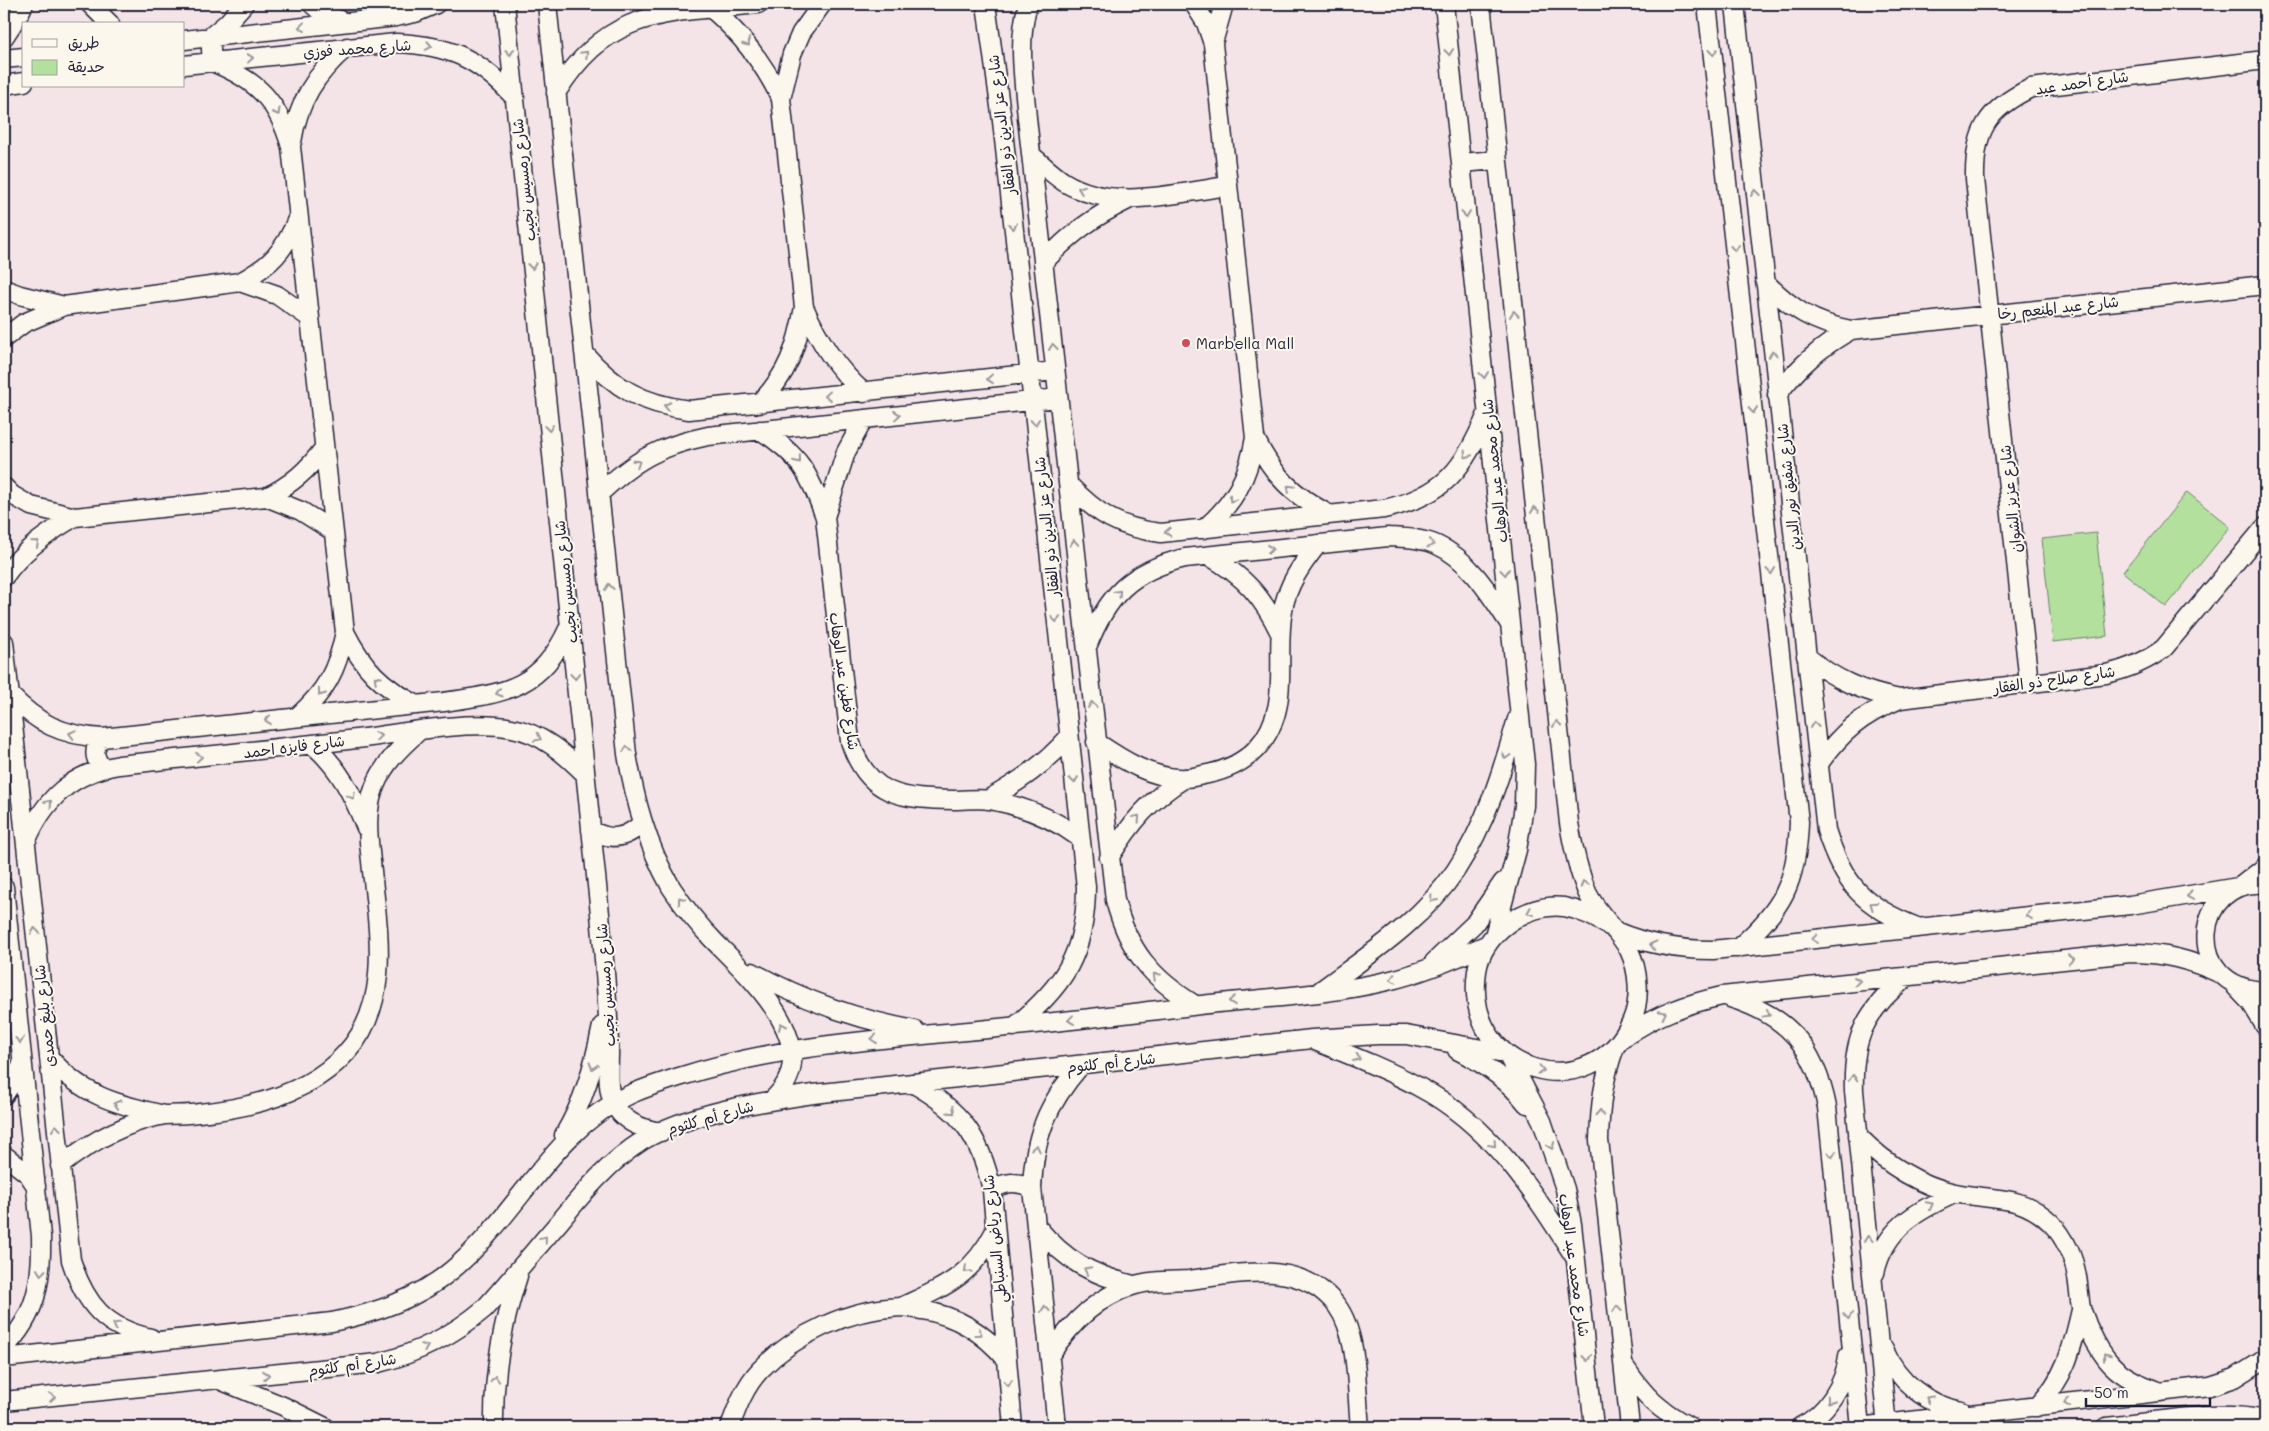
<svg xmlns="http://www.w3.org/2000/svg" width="2269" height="1431" viewBox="0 0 2269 1431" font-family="Mali,'Playpen Sans Arabic',sans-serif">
<rect width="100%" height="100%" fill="#f4e4e7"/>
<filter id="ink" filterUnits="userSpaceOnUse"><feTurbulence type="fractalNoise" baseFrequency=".02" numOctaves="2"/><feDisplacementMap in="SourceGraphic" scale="10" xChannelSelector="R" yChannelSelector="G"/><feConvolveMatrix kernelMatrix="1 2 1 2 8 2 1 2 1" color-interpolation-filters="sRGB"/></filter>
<g filter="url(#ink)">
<path fill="#b4e09d" stroke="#6b816c" d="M2187,492l43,35 -64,80 -43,-35z
M2096,533l11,103 -54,6 -11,-103z"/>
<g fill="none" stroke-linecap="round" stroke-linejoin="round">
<g stroke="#22223b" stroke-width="21">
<path id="street" d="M90,4l20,20
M244,4l-17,19 -17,14 2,25c45,18 66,39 79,85l54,485c-8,39 -19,59 -48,85
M312,4l9,8 23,10
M505,4l95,910c4,43 8,86 9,130 1,19 -4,42 5,60 9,18 27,25 47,28
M547,4l80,750c8,47 20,91 44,133 13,20 28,39 45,56 37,37 112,106 56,157
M986,4l16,117 84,766c0,66 -22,99 -72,140
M1028,4c-11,37 -4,76 -1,114l88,782c13,50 36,78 80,105
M1194,4l12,19 7,21 42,394c-7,40 -20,64 -51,91
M1444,4l81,760 -1,42 -7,44 -23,86
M1481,4l88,819c4,24 9,47 18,69 10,22 31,38 42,58 10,21 12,49 3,70 -39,90 -170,55 -155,-49 5,-38 50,-69 87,-64 17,3 30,10 45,19
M1707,4l92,818c-2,60 -16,87 -61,126
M1735,4l91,826c17,54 38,77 91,97
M712,9c30,26 52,54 69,90
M4,37l15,-23 5,-10
M184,40l212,-23 19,-4 21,-9
M1213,43l11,-39
M4,59l20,-2
M184,65l212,-22c53,2 82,15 118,54
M4,85l20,-3
M556,93c54,-87 111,-79 202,-89
M292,142c6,-40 24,-69 55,-95
M1031,155c11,9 21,19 33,27 49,30 111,11 164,4
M1461,163l36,-3
M1043,263c27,-29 50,-46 85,-63
M240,282l37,13 33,23
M1765,282c27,27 48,41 86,48l414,-45
M4,289l16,6 44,11
M804,307c15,34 32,61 60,86
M4,338l20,-15 40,-17 176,-24c30,-16 45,-31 57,-63
M584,353c31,36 59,51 105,57l366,-39
M1777,395c21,-28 43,-48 74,-65
M759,404c29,-30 38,-57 45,-97l-23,-208 11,-45 9,-21 21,-29
M760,430c40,25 49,43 65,87l25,224c18,56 53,58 105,59 11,0 24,-2 35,0 33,6 63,18 90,38
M1255,438c18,38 38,57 75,77
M1068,484c29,30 51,44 93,49l223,-24c60,-13 80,-40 103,-95
M4,487l8,8 19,11 44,11 191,-20c25,-12 42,-27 58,-49
M599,494c36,-34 60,-48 109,-58l350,-38
M266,497l35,14 32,20
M825,517l21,-65 18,-33
M1209,556c36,21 53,40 71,77
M4,577c18,-26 43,-44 71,-60
M345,632c18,36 37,55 72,73
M4,642l67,618c14,44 34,68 80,78
M1087,647c20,-51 43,-76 98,-89l203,-21c16,1 33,1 49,8 32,14 53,49 72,78
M1806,656c29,24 57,36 94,43l206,-25c22,-5 40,-12 58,-26l101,-121
M2029,683l-54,-504c-1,-48 12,-70 56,-91l234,-28
M9,694c29,30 52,41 93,44l342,-36c62,-9 97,-13 125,-75
M102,738c-9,10 -9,20 1,30
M1096,742c25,17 57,38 90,36 7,0 15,-3 22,-4 19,-4 36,-12 49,-26 36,-40 17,-90 26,-138 4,-25 19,-46 35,-66
M312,744c27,23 41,51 54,84
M1818,765c24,-34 44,-50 82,-66
M987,800c32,-18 58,-36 82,-63
M591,830c19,11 35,9 51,-7
M26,842c18,-43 46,-69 93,-77 82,-9 164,-17 246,-27 42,-6 106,-18 147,-10 29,5 53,26 73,46
M1109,858c22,-35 40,-58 76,-80
M2265,884c-72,-7 -84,104 0,107
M2242,885l23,-18
M4,887l37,349c1,45 -4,79 -37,112
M1615,931c33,14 63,19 98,19l417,-45 108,-18
M1434,962l40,-38 29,-42
M752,972c51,28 106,48 163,58
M2234,985l17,18 14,23
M1320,991c47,-35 103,-71 136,-121 30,-46 46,-98 61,-151
M1730,998c59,18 85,50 97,109l33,320
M1626,1036c30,-21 60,-32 96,-40l408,-43c34,0 61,7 91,21
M1315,1041c35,14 71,28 104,46 71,37 114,104 155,169
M1615,1047c-12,33 -15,59 -16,93l31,287
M1457,1050c26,13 52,31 70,54
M1508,1056l34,65 23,68 7,35 22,203
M49,1057c33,39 67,47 115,58
M912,1083c49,27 68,53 80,107l21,237
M4,1095l13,-19 5,-13
M564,1135c20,-33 30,-71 38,-109
M1858,1136c27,27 60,49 97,57 37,8 65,0 96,30 14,14 23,35 26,54 2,11 2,23 5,34 6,19 19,45 34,58 13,11 29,17 44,23
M4,1155l24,19 8,12
M60,1166c30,-24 66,-44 105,-51 11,-1 23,0 34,-2 53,-5 110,-19 147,-60 48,-52 31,-128 25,-192 -3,-25 -6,-51 4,-75 9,-23 26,-39 44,-55
M992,1190c14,-9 25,-9 40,-2
M1037,1227c29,34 53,47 96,58
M1875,1273c10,-45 41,-62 81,-80
M901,1307c45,-21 70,-30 94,-76
M1883,1348c15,33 43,57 79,63
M1050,1355c20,-31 47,-58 82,-69 17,-6 39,-5 57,-6 50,-6 112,-22 148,26 22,30 19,85 23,121
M4,1358l328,-36c43,-9 86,-23 120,-52 66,-54 99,-140 179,-176 16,-7 32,-12 48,-17 85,-27 167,-35 255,-43 86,-7 172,-18 258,-28 65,-8 132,-10 195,-25 35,-8 68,-22 101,-37
M1625,1367c20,30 34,43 65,60
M222,1381l61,25 42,21
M4,1401l374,-38c41,-10 74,-27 106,-54 26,-29 51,-59 77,-89 24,-29 48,-58 81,-79 46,-28 117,-39 171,-47l499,-55 66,-4h28l98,18
M2037,1407c29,-30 35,-58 44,-97
M494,1427c-1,-52 8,-102 24,-151
M730,1427c7,-20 15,-41 30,-57 35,-36 89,-61 140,-63 7,0 15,2 22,3 35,6 61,22 84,49
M1057,1427l-25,-239c2,-52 15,-84 49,-123
M1800,1427c26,-13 45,-42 48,-71
M1859,1427l351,-41 25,-8 30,-19
M1887,1427l-33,-336c-2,-54 12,-81 54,-115
M2106,1427c52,-5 108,-18 159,-7"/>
</g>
<use href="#street" stroke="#fbf7ec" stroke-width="18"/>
</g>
<defs><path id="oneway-chevron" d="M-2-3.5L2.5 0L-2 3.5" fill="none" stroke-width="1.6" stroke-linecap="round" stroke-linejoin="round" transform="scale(1.25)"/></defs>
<g stroke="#99979c">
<use href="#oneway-chevron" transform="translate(302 27) rotate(174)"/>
<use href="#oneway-chevron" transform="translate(747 43) rotate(51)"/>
<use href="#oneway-chevron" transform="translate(429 46) rotate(11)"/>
<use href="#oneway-chevron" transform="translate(510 52) rotate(84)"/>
<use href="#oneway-chevron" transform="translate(1449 52) rotate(84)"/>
<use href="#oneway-chevron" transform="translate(1713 52) rotate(84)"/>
<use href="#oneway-chevron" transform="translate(585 54) rotate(-45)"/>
<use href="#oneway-chevron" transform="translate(250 58) rotate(-6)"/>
<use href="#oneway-chevron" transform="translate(277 112) rotate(60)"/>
<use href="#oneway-chevron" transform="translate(1081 189) rotate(-159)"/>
<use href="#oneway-chevron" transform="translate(1755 193) rotate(-96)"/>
<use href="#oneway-chevron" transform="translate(1466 214) rotate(84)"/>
<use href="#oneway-chevron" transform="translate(1013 226) rotate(84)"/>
<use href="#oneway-chevron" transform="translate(1735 248) rotate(84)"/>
<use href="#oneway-chevron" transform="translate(532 266) rotate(84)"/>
<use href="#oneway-chevron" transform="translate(1514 314) rotate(-96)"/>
<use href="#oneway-chevron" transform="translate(1053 347) rotate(-96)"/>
<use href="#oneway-chevron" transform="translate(1773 354) rotate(-96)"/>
<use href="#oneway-chevron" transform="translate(1484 375) rotate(84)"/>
<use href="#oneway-chevron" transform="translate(990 379) rotate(174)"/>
<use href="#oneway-chevron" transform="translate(828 396) rotate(174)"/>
<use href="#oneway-chevron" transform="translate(667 406) rotate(-168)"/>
<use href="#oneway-chevron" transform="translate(1753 410) rotate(84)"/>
<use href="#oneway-chevron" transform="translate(897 415) rotate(-6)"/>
<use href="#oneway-chevron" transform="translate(1035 422) rotate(84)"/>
<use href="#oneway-chevron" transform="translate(549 428) rotate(84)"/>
<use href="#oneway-chevron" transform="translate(1467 455) rotate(122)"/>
<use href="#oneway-chevron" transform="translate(798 460) rotate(51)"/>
<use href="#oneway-chevron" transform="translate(637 463) rotate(-34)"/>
<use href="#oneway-chevron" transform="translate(1290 488) rotate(-137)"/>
<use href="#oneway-chevron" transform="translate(1232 499) rotate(125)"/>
<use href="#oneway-chevron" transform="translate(1535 510) rotate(-96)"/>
<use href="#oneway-chevron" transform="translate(1168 532) rotate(177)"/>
<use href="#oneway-chevron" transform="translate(36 543) rotate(-40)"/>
<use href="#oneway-chevron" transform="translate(1074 543) rotate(-96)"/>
<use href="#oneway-chevron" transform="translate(1431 544) rotate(18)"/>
<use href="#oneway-chevron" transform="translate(1270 549) rotate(-6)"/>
<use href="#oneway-chevron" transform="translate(1771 571) rotate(84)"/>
<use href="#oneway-chevron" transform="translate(1505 572) rotate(84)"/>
<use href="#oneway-chevron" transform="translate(609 587) rotate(-96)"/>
<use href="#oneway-chevron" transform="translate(1118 593) rotate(-48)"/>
<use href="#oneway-chevron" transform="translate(1056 619) rotate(84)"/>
<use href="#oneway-chevron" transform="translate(575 676) rotate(84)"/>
<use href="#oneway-chevron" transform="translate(377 679) rotate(-137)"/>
<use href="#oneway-chevron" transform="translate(321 693) rotate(126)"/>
<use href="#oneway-chevron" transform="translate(499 693) rotate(163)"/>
<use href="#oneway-chevron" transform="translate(1092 705) rotate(-96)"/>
<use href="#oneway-chevron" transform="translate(268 720) rotate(174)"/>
<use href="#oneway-chevron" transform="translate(1557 724) rotate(-96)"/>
<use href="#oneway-chevron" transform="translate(1814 725) rotate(-96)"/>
<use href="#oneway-chevron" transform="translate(72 734) rotate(-166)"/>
<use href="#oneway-chevron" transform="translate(378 736) rotate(-7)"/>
<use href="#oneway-chevron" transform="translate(538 738) rotate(26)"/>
<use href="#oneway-chevron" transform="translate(627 749) rotate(-97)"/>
<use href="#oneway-chevron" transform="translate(1506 756) rotate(106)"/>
<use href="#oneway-chevron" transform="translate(199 757) rotate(-6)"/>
<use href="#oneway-chevron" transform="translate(1074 780) rotate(83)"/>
<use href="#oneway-chevron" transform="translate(352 796) rotate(65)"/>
<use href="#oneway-chevron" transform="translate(49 803) rotate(-49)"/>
<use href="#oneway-chevron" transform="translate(1137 818) rotate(-49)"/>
<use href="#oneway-chevron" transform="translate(1584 884) rotate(-111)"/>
<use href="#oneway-chevron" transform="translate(2190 896) rotate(170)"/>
<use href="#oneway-chevron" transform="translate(1433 899) rotate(132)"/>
<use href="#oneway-chevron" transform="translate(681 900) rotate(-125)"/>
<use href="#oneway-chevron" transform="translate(1873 905) rotate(-145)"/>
<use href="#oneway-chevron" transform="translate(1530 912) rotate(158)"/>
<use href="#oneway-chevron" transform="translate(2029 915) rotate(174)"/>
<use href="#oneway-chevron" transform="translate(35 931) rotate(-96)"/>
<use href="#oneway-chevron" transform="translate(1815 939) rotate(173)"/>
<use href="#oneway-chevron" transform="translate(1653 945) rotate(-166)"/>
<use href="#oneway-chevron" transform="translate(2071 959) rotate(-6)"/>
<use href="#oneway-chevron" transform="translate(1156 976) rotate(-136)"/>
<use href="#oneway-chevron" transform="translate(1393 979) rotate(165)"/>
<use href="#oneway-chevron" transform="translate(1857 981) rotate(-6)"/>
<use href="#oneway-chevron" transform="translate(1232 1001) rotate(174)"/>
<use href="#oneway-chevron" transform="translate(1663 1014) rotate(-26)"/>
<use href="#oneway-chevron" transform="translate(1767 1014) rotate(29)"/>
<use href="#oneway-chevron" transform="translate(1071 1020) rotate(173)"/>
<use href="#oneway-chevron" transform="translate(782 1026) rotate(-114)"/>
<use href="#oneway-chevron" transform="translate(874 1039) rotate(175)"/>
<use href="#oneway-chevron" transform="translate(20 1040) rotate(84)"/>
<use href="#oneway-chevron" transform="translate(1357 1058) rotate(23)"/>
<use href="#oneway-chevron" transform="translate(593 1066) rotate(107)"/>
<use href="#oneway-chevron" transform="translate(1541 1070) rotate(12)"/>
<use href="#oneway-chevron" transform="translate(1853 1078) rotate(-91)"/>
<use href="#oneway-chevron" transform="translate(117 1104) rotate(-163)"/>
<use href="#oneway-chevron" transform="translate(952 1111) rotate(43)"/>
<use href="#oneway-chevron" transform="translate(1600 1113) rotate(-87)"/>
<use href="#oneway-chevron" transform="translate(56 1128) rotate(-96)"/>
<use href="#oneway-chevron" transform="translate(1493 1144) rotate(48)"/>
<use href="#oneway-chevron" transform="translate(1551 1146) rotate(69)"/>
<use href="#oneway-chevron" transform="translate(1036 1148) rotate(-78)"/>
<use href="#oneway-chevron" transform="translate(1832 1154) rotate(84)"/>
<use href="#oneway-chevron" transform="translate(1930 1205) rotate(-28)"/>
<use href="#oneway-chevron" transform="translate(544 1239) rotate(-50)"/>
<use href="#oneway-chevron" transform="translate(1868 1239) rotate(-96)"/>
<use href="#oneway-chevron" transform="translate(967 1270) rotate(138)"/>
<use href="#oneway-chevron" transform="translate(1087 1270) rotate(-153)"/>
<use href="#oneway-chevron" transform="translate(41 1272) rotate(96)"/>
<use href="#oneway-chevron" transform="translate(1045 1309) rotate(-96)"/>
<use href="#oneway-chevron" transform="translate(1617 1309) rotate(-96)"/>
<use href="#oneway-chevron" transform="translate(1848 1316) rotate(84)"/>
<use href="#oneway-chevron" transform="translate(116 1325) rotate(-151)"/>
<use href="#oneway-chevron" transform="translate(979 1333) rotate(36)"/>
<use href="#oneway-chevron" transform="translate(425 1347) rotate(-24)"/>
<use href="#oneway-chevron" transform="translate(2106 1356) rotate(-128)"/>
<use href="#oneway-chevron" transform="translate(1587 1358) rotate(84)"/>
<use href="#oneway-chevron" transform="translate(266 1375) rotate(-6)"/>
<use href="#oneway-chevron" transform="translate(495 1379) rotate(-86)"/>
<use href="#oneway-chevron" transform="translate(1008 1383) rotate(84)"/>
<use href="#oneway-chevron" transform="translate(52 1397) rotate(-6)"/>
<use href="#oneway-chevron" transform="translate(1929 1399) rotate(-151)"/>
<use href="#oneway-chevron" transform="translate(1830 1400) rotate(125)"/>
<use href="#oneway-chevron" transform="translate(2067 1403) rotate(173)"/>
</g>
</g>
<circle fill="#d1495b" stroke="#fbf7ec" stroke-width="2" cx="1186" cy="343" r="5"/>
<g text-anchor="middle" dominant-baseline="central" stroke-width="4" stroke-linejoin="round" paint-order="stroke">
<g font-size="15" fill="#22223b" stroke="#fbf7ec">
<text transform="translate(357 48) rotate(-4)">شارع محمد فوزي</text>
<text transform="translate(2082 82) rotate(-8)">شارع أحمد عيد</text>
<text transform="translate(1001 125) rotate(-97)">شارع عز الدين ذو الفقار</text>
<text transform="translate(523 180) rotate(-96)">شارع رمسيس نجيب</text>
<text transform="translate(2058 307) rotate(-6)">شارع عبد المنعم رخا</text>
<text transform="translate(1494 471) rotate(-96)">شارع محمد عبد الوهاب</text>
<text transform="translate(1788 487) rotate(-96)">شارع شفيق نور الدين</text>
<text transform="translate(2010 499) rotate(-96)">شارع عزيز الشوان</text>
<text transform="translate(1046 527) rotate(-96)">شارع عز الدين ذو الفقار</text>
<text transform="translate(565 582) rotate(-96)">شارع رمسيس نجيب</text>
<text transform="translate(2054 679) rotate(-8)">شارع صلاح ذو الفقار</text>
<text transform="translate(845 681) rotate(82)">شارع فطين عبد الوهاب</text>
<text transform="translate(294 746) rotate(-7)">شارع فايزه احمد</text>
<text transform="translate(605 985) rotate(-94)">شارع رمسيس نجيب</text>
<text transform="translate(44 1016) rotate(-96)">شارع بليغ حمدى</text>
<text transform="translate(1111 1062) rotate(-6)">شارع أم كلثوم</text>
<text transform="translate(710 1117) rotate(-16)">شارع أم كلثوم</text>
<text transform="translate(994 1239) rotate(-96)">شارع رياض السنباطي</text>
<text transform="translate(1575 1265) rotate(82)">شارع محمد عبد الوهاب</text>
<text transform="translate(352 1364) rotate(-8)">شارع أم كلثوم</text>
</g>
<g font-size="15" fill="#22223b" stroke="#fbf7ec" text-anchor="start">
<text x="1196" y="343">Marbella Mall</text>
</g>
</g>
<rect width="2269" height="1431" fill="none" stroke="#fbf7ec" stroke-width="20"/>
<rect x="10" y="10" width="2249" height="1411" fill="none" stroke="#22223b" stroke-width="2" filter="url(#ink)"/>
<rect x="22" y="22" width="162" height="65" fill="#fbf7ec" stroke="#a4a2a5"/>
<rect x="32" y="39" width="25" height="8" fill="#fbf7ec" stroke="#a4a2a5"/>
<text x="68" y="48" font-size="15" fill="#22223b">طريق</text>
<rect x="32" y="60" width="25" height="15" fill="#b4e09d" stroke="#a4a2a5"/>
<text x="68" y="72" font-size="15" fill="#22223b">حديقة</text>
<path d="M2086 1398v8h124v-8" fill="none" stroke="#22223b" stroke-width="2.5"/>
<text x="2094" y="1398" font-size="15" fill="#22223b" stroke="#fbf7ec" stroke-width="4" paint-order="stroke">50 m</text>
</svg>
